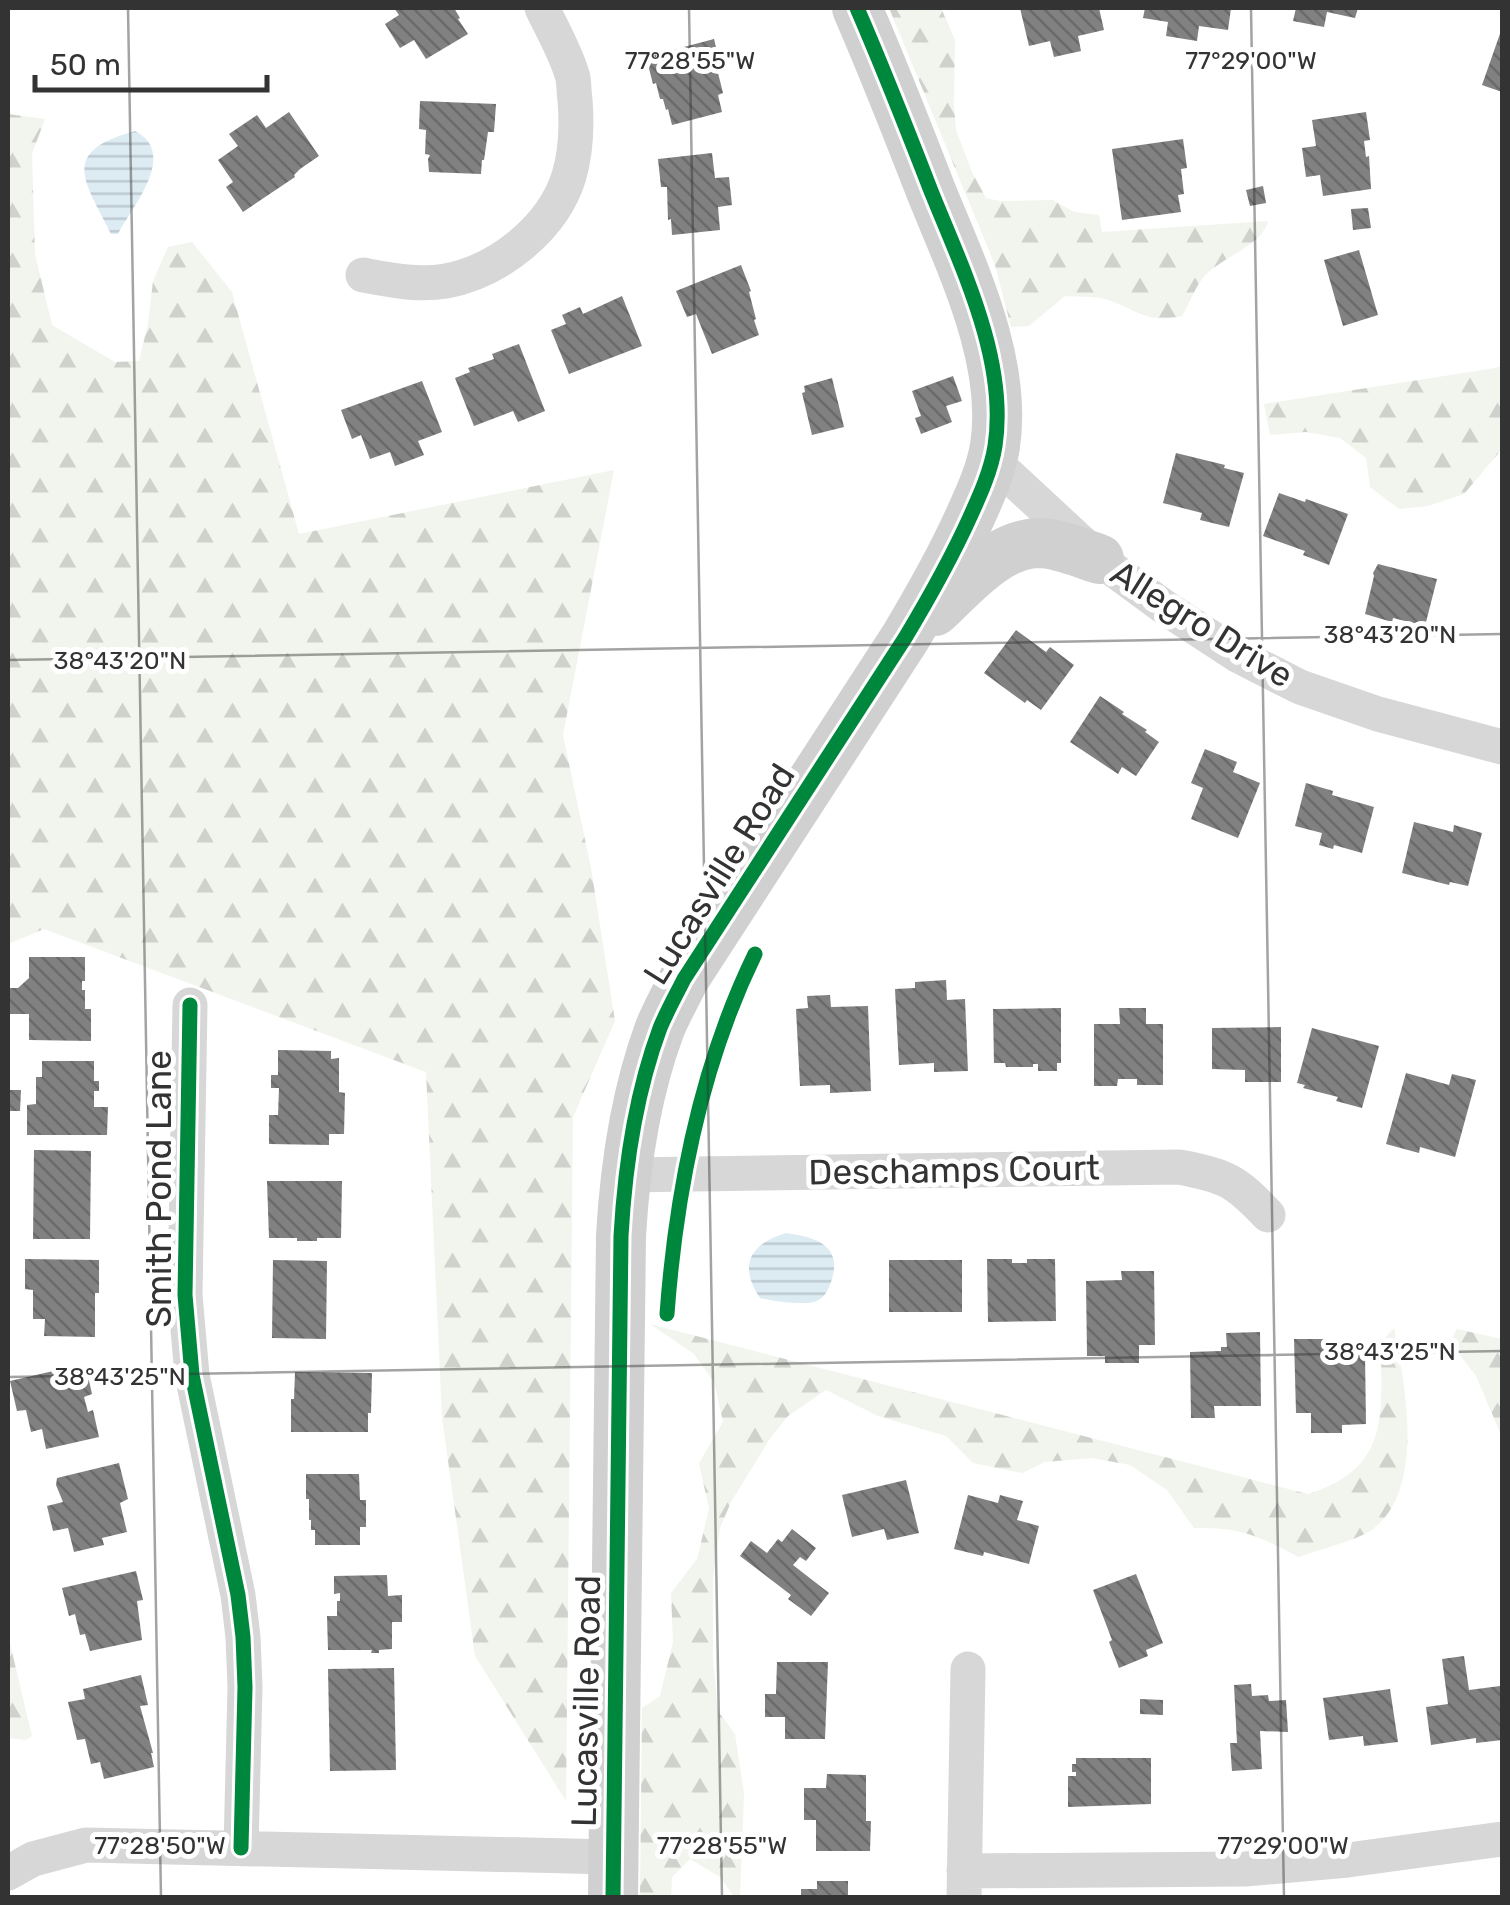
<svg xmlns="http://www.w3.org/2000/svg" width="1510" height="1905" viewBox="0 0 1510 1905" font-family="Rubik,sans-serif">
<defs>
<pattern id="forest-firs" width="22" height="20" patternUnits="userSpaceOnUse" patternTransform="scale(2.5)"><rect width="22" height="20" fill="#f1f5ed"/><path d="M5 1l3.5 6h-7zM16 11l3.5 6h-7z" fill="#cfd2cc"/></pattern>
<pattern id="water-rules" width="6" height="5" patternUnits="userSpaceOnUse" patternTransform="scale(2.5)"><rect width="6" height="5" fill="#ddebf3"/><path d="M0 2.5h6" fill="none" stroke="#becad1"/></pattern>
<pattern id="building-back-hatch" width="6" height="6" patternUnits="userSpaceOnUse" patternTransform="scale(2.5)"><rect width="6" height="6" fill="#818181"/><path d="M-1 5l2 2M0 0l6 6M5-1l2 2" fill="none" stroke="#6a6a6a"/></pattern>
</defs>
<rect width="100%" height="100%" fill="#fff"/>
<path fill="url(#forest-firs)" d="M889,8h52l14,32 -1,65 2,25 16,42 14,26 14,3 53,-1 21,12 25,3 3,17 166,-11c-6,26 -49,36 -66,58 -8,11 -13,25 -20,37 -38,8 -44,-7 -77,-17 -12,-3 -28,-2 -40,-3l-36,30 -18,1 -16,-62z
M8,114l37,5 -13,35 3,100 17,71 63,37 24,-1 9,-37 5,-43 15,-34 24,-5 40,50 67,242 315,-64 -51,265 28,133 24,153 -42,96 -7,684 -91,-145 -33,-239 -16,-345 -382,-143 -36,15z
M1502,367v82l-38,45 -36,12 -29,3 -29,-22 -4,-29 -26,-20 -34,-6 -36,3 -6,-31z
M650,1324l658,170c83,-26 73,-79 73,-152l13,-14c11,57 32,160 -21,201 -14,11 -56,21 -74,28 -41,-21 -57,-30 -105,-29l-27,-38 -37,-25 -38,-7 -47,4 -23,11 -49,-10 -27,-27 -68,-20 -52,-26 -38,26 -19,24 -38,62 -11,26 -7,51v80l5,52 17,23 9,59 -4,104h-6l-14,-20 -30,-18 -18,18 -1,20h-31l2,-189 18,-12 13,-54 -2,-49 26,-34 12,-50 -10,-46 24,-41 -9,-40 -20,-28z
M1457,1329l45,10v98l-26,-61 -26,-34z
M8,1635l24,101 -6,4 -18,-2z"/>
<path fill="url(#water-rules)" d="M135,131c44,23 -3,75 -17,103h-7c-26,-53 -53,-82 24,-103z
M786,1233c29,4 58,12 45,49 -3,8 -6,15 -14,19 -12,5 -44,0 -57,-3 -22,-33 -10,-54 26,-65z"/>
<path fill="url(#building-back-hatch)" d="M394,8h60l6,10 -2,1 10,15 -42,25 -12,-19 -14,8 -15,-24 14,-9z
M1020,8h79l5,22 -26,6 3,15 -27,6 -4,-16 -21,5z
M1145,8h86l-3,22 -29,-4 -2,15 -31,-5 2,-14 -25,-4z
M1296,8h62l-3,10 -28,-6 -3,15 -31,-6z
M1502,28v64l-20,-7z
M714,39l7,29 -4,1 6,24 -5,2 4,17 -50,13 -4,-16 -2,1 -3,-11h-3l-4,-16 -3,1 -7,-27z
M420,101l76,3 -2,28h-6l-4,28h-2l-1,14 -52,-2 -1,-13 2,-4 -5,-1 1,-24 -7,-1z
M289,112l30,44 -19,13 -6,6 1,2 -52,35 -17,-25 7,-5 -15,-22 20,-14 -9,-12 28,-19 9,13z
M1366,112l4,28 -6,1 2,16 3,-1 2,33 -48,7 -3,-21 -14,2 -4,-29 14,-2 -4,-26z
M1183,139l4,29 -6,1 3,25 -6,1 3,17 -59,8 -10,-71z
M712,153l3,25 14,-1 3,28 -14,2 2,23 -48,5 -1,-16 -3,1 -1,-33h-6l-3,-28z
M1263,186l3,17 -16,3 -4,-16z
M1368,208l3,20 -18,2 -2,-21z
M1359,250l19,65 -35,11 -19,-66z
M741,265l10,26 -2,1 7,27 -2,1 5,15 -47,19 -16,-40 -9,3 -11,-26z
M622,296l20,50 -73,28 -18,-44 15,-6 -4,-9 18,-8 3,7z
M519,344l26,67 -27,11 -5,-11 -39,15 -19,-48 15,-6 -2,-4 26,-9 -2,-5z
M953,376l9,25 -16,5 6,16 -31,12 -6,-16 6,-2 -9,-25z
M832,378l12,49 -32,8 -10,-42 3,-1 -1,-6z
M422,381l20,51 -24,9 6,14 -29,11 -5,-14 -20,7 -9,-24 -9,4 -11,-29z
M1176,453l49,12 -1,3 20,5 -15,54 -29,-7 2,-7 -39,-10z
M1279,493l26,9 1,-3 42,15 -19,51 -26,-10 2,-4 -42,-15z
M1378,564l59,15 -12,47 -32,-8 -1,4 -27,-8 9,-38 -1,-3z
M1016,630l30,22 4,-5 24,18 -33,45 -14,-10 -2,3 -41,-30z
M1100,696l24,16 -2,2 25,16 -2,2 14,10 -23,34 -14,-9 -4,7 -48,-32z
M1205,749l32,13 -4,10 27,11 -22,55 -47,-19 12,-31 -12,-5z
M1306,783l27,8 -1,4 42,12 -12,46 -28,-8 -1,4 -14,-4 3,-12 -27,-7z
M1414,822l39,10 1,-7 28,8 -14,53 -18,-4 -1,3 -47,-12z
M29,957h56v24h-3v9h3v19h6v32l-62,-1v-26h-21v-26h10l11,-10z
M946,980l1,20 18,-1 3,72 -34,1v-9l-35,2 -4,-76 20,-1v-6z
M830,995l1,12 37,-1 3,85 -41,2v-8l-30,1 -4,-77 12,-1 -1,-12z
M1061,1008v55h-4v8h-19v-7h-5v3h-27l-1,-4h-11l-1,-54z
M1119,1008h27v16h17v61h-26v-6h-19l-1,7h-23v-62h26z
M1281,1027v55h-36v-12l-33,-1v-41z
M1312,1028l67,18 -17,62 -26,-7 2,-4 -35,-9 2,-3 -8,-2z
M278,1050l53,1v8l8,-1v34l6,1 -1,41h-15v11l-60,-1v-29h9l1,-27h-8v-13h7z
M42,1061h52v20h5v10h-5v16h14l-1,28h-80v-30l9,-1v-27h6z
M1406,1073l43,12 3,-11 24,6 -21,77 -35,-10 -1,6 -33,-9z
M8,1090h13l-1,21h-12z
M34,1150l57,1 -1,88h-57z
M267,1181h75l-1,57h-24v3h-20v-3h-28z
M25,1259l74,1v33h-4v44l-51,-1 1,-17h-12v-29l-8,-1z
M987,1259h25v4h15v-4h28l1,62 -68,1z
M273,1260l54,1 -1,78 -54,-1z
M889,1260h73v52h-73z
M1121,1271h33l1,74h-16v18h-34v-7h-18l-1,-75 36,-1z
M1260,1332l1,74h-47l1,12h-24l-1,-66 31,-1v-4h6l-1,-14z
M1294,1339h31v9h16v7l24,-1 1,70 -24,1v8h-31v-20h-15z
M75,1366l1,3 10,-2 6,27 -8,3 4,15 5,-2 6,27 -53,12 -4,-20 -11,3 -5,-22 -9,1 -7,-30z
M295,1372l77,1 -1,40h-3v19h-77v-33h3z
M119,1463l9,36 -8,4 7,29 -25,6 2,7 -30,7 -6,-24 -15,3 -6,-25 16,-4 -7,-17 1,-7z
M306,1474h53l1,26h6v27h-6v18h-45v-15h-4v-10h-2v-21h-3z
M906,1480l13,53 -32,7 -3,-11 -32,8 -10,-42z
M968,1495l30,8 2,-8 23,6 -6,19 22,6 -10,38 -45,-12 -1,4 -29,-7z
M792,1529l24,19 -10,13 -6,-4 -7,8 36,28 -18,23 -23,-17 3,-4 -51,-39 11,-15 16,12 11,-14 4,3z
M136,1571l7,29 -6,1 5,39 -52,11 -5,-17 -5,1 -5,-21 -6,2 -7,-28z
M1136,1574l27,69 -17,7 2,6 -29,12 -10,-26 3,-2 -19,-50z
M387,1575l1,21 14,-1v27h-10v27l-13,1v3h-8l1,-3h-44l-1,-34h10v-15h3v-8l-6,1v-18z
M1464,1656l5,34 31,-4 2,54 -26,3v-5l-45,7 -5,-38 22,-3 -6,-45z
M777,1662h51l-3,77h-40v-22h-20v-23h11z
M394,1668l2,102 -66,1 -2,-102z
M141,1675l7,30 -8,1 13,47h-2l3,14 -50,12 -4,-17 -9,2 -6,-25 -8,1 -9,-38 17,-3 -2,-10z
M1251,1684l1,12 16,-1 1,6 17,-1 2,32 -28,-1 2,38 -30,2 -2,-28h7l-3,-58z
M1390,1689l8,53 -34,4 -1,-10 -34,4 -6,-42z
M1140,1699l23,1v15l-23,-1z
M1076,1758h75v46l-83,3v-31h8v-4h-4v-8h4z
M827,1774l39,1v46h5l-1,30h-54v-31h-12v-32h22z
M817,1881h31v17h-47v-9h16z"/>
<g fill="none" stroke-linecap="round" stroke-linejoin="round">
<path stroke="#d7d7d7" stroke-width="35" d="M363,275c27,5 56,11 83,6 53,-10 107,-53 123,-105 7,-24 8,-51 6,-76 -1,-7 -1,-15 -2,-22 -6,-23 -21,-49 -31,-70
M992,460l107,99 68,50 72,47 61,31 78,27 124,33
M190,1005l-5,290 7,80 46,220 5,42 2,50 -4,161
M624,1175l555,-8c47,9 56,13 89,48
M964,1871l281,-2 103,-9 154,-21
M8,1873l25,-14 53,-14 527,12
M964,1898l4,-229"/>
<path stroke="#d0d0d0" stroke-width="50" d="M935,611c28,-26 62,-67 103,-68 21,0 42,10 61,16
M613,1898l8,-662c4,-71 14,-141 39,-208 7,-17 16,-33 24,-49l221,-341c24,-40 46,-79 65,-121 10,-22 21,-46 25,-71 13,-85 -33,-178 -64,-255 -24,-62 -48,-123 -74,-183"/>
<g stroke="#fff" stroke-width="21">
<path id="cycleway" d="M190,1005l-5,290 7,80 46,220 5,42 2,50 -4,161
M667,1314c9,-122 34,-249 88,-360
M613,1898l8,-662c4,-71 14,-141 39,-208 7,-17 16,-33 24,-49l221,-341c24,-40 46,-79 65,-121 10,-22 21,-46 25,-71 13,-85 -33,-178 -64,-255 -24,-62 -48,-123 -74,-183"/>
</g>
<use href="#cycleway" stroke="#00873e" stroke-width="15"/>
</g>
<path fill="none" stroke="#333" stroke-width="2.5" stroke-opacity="0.45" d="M128,8l33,1890M689,8l33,1890M1251,8l33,1890M8,660l1494,-26M8,1377l1494,-26"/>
<g text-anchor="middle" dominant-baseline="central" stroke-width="10" stroke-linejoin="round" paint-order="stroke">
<g font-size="35" fill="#333" stroke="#fff">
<text transform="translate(1202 624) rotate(32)">Allegro Drive</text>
<text transform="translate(719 874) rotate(-58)">Lucasville Road</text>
<text transform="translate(954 1170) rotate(-1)">Deschamps Court</text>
<text transform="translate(159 1189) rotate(-90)">Smith Pond Lane</text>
<text transform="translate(586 1701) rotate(-89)">Lucasville Road</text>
</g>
</g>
<g font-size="25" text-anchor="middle" fill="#333" stroke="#fff" stroke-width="10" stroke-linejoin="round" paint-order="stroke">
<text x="690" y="69">77°28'55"W</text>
<text x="1251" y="69">77°29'00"W</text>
<text x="1390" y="643">38°43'20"N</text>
<text x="120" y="669">38°43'20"N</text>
<text x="1390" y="1360">38°43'25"N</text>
<text x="120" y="1385">38°43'25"N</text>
<text x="160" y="1854">77°28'50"W</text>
<text x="722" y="1854">77°28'55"W</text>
<text x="1283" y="1854">77°29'00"W</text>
</g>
<rect width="1510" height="1905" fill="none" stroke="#333333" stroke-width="20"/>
<path d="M35 75v15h232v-15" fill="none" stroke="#333333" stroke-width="5"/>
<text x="50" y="75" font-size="30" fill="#333333" stroke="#ffffff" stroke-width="8" paint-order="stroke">50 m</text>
</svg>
